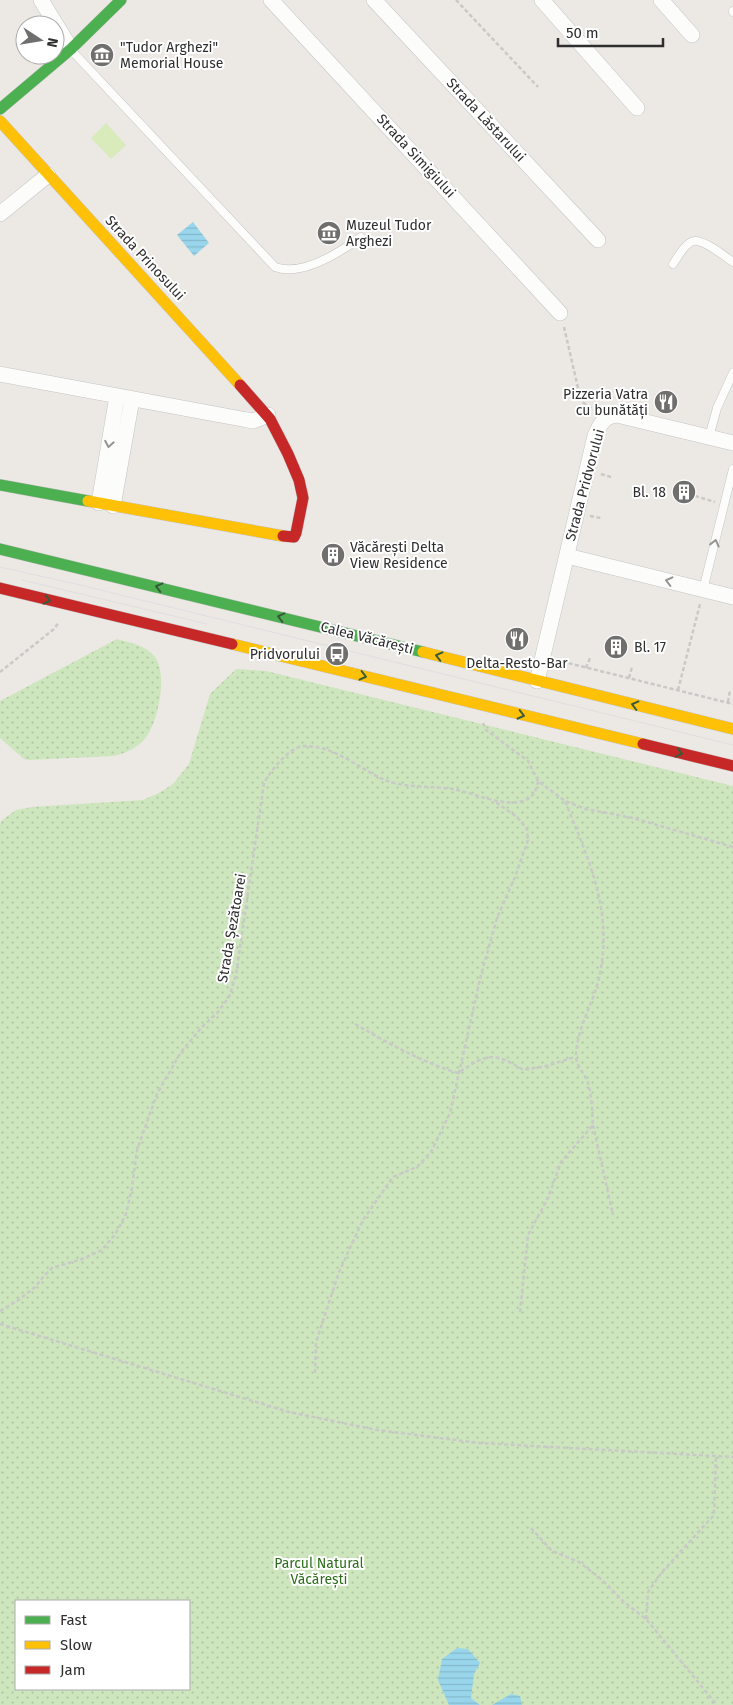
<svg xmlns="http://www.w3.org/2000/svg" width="733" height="1705" viewBox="0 0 733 1705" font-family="'Fira Sans',sans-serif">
<defs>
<pattern id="green-dots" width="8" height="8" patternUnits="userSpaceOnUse" patternTransform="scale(1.25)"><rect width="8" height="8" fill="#cee6be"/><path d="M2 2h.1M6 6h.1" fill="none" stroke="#b1c6a4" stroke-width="1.8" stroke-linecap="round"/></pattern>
<pattern id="water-rules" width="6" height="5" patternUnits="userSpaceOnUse" patternTransform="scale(1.25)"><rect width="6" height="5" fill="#99d6ec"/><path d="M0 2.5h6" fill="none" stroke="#84b8cb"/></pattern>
</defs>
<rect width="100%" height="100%" fill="#ece8e4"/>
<path fill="url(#green-dots)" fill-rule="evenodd" d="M117,639c13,4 29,6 38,18 13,18 3,63 -8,79 -8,11 -20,17 -33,20l-86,4 -4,-1 -24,-21v-37z
M236,669l30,2 467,115v919h-733v-881l1,-3 15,-11 16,-3 111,-7 16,-7 14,-9 16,-20 21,-70zM16,1601h173v88h-173z"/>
<path fill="#d9eabb" d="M106,123l20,22 -15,14 -20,-21z"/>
<path fill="url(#water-rules)" d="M193,222l16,21 -15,13 -17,-21z
M457,1648l11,1 12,14 -6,11 -3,24 9,7h-31l-11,-25 4,-21z
M511,1694l9,2 2,9h-30z"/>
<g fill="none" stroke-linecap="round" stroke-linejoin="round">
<g stroke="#c5c4c5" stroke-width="9">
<path id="lane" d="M733,11v1
M72,51l203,216c27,10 64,-14 86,-30
M673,264c5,-7 10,-18 18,-22 9,-6 33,14 42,20
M709,437l8,-29 16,-35
M703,590l30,-121"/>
</g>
<g stroke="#c5c4c5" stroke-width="16">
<path id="street" d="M41,0l30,49
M271,0l289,313
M374,0l224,240
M542,0l95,108
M661,0l31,35
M0,214l48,-39
M0,374l242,45 11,2 15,-6
M99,503l18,-107
M113,506l19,-107
M567,556l166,41
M537,681l58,-245c5,-12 9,-20 22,-21l116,28"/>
</g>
<g stroke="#c5c4c5" stroke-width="12">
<path id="fast" d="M0,109l71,-60 50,-49
M0,485l88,16
M0,549l423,103"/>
</g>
<g stroke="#c5c4c5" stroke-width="12">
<path id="slow" d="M0,121l240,264
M88,501l195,35
M232,644l411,100
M423,652l310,77"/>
</g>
<g stroke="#c5c4c5" stroke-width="12">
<path id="jam" d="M240,385l30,34 18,35 11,26 4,18 -7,35 -2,4 -11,-1
M0,588l232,56
M643,744l90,22"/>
</g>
<path stroke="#c9c9c8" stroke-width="2.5" stroke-dasharray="4 2.5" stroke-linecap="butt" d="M456,0l82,87
M564,327l17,74 13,9
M601,474l10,3
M695,496l20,6
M590,516l11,2
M556,660l177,44
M586,668l4,-10
M0,672l54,-43 5,-7
M629,678l3,-11
M678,690l22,-86
M728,702l2,-12
M483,723l3,7 42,31 10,20 27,20 21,8 47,9 100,29
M355,1024c33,19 66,38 103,49 28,-19 36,-22 65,-3l23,-4 29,-9
M593,1125l20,90
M0,1311l17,-10 18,-14 9,-11 8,-8 30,-9 20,-9 14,-17 10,-19 6,-26 5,-38 20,-56 24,-42 21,-25 16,-15 11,-15 7,-22 28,-192c7,-13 26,-37 41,-37 31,0 54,23 80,34 18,8 48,6 68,9 20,4 50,18 70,12 10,-3 14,-11 15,-20
M520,1312l8,-77 20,-37 13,-36 32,-37c-1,-14 -1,-29 -5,-42 -3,-9 -13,-19 -12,-28 1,-27 17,-51 23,-77 15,-66 -10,-117 -34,-177
M0,1324l289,88 88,18 102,13 254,14
M315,1373l1,-31 23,-70 24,-52 30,-43 24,-10 14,-15 19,-39 31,-138 16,-57 18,-41 13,-37 -1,-11 -10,-12 -23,-16
M531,1528l21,23 27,11 22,17 23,23 22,17 71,86
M646,1619l2,-27 14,-20 52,-57 2,-59"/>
<use href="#lane" stroke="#fcfcfb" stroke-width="8"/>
<use href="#street" stroke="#fcfcfb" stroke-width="15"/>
<use href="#fast" stroke="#4caf50" stroke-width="11"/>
<use href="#slow" stroke="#ffc107" stroke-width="11"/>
<use href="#jam" stroke="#c62828" stroke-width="11"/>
<path stroke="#dfdfe1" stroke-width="1" d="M0,567l80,18 653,160
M22,580l185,44"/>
</g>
<defs><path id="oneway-chevron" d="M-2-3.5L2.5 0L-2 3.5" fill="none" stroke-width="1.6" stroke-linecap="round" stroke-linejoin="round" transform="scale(1.25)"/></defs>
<g stroke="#959594">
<use href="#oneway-chevron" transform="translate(109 444) rotate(100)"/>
<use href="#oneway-chevron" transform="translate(715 543) rotate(-76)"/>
<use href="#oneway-chevron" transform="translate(669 581) rotate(-166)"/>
</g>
<g stroke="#385b3a">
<use href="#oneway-chevron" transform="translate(159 587) rotate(-166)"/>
<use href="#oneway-chevron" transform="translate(47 600) rotate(14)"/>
<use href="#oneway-chevron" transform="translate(281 617) rotate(-166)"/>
<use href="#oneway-chevron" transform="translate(439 656) rotate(-166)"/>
<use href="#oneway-chevron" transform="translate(363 676) rotate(14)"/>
<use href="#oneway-chevron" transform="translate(635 705) rotate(-166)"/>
<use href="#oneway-chevron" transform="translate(521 715) rotate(14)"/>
<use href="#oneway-chevron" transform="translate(679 753) rotate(14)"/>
</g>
<defs>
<g id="museum-disc" transform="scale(1.25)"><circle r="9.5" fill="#706f6e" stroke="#fff"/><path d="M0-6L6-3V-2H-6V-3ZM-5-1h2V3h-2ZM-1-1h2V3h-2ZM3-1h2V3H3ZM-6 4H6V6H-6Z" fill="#fff"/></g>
<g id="restaurant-disc" transform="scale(1.25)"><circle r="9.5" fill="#706f6e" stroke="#fff"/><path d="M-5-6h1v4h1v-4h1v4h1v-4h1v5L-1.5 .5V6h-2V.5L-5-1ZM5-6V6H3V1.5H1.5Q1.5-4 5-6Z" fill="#fff"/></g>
<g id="building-disc" transform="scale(1.25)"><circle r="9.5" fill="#706f6e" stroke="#fff"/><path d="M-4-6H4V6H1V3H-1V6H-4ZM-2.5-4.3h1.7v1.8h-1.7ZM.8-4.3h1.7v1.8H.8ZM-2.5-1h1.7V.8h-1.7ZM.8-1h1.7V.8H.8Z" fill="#fff"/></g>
<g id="bus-disc" transform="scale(1.25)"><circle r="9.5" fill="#706f6e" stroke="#fff"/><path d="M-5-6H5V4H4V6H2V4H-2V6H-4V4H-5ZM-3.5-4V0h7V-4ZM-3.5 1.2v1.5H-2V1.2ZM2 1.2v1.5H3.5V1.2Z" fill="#fff"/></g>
</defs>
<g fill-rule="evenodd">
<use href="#museum-disc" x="102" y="55"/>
<use href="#museum-disc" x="329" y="233"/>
<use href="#restaurant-disc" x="666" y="402"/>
<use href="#building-disc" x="684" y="492"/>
<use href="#building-disc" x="333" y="555"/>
<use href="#restaurant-disc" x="517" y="639"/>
<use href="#building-disc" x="616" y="647"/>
<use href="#bus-disc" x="337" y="654"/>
</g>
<g text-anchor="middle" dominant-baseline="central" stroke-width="4" stroke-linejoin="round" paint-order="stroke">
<g font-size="14" fill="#2e2e2e" stroke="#fff" text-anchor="start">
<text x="120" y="47">"Tudor Arghezi"<tspan x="120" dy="16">Memorial House</tspan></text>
<text x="346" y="225">Muzeul Tudor<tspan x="346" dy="16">Arghezi</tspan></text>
<text x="648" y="394" text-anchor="end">Pizzeria Vatra<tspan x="648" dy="16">cu bunătăți</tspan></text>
<text x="666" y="492" text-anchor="end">Bl. 18</text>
<text x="350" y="547">Văcărești Delta<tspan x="350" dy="16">View Residence</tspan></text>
<text x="634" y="647">Bl. 17</text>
<text x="320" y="654" text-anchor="end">Pridvorului</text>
<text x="517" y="663" text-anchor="middle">Delta-Resto-Bar</text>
</g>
<g font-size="14" fill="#2e2e2e" stroke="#fff">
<text transform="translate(486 120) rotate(47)">Strada Lăstarului</text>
<text transform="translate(416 156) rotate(47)">Strada Simigiului</text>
<text transform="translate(145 258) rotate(47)">Strada Prinosului</text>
<text transform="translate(585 485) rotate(-75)">Strada Pridvorului</text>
<text transform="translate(367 638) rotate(14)">Calea Văcărești</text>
<text transform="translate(232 928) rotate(-80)">Strada Șezătoarei</text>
</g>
<g font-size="14" fill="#2c6e1b" stroke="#fff">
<text x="319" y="1563">Parcul Natural<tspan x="319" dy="16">Văcărești</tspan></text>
</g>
</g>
<rect x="15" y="1600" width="175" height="90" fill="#ffffff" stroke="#ababab"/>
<rect x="25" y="1616" width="25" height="8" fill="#4caf50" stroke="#ababab"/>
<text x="60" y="1625" font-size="15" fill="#2e2e2e">Fast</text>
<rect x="25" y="1641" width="25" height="8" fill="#ffc107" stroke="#ababab"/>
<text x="60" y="1650" font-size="15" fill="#2e2e2e">Slow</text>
<rect x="25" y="1666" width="25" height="8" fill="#c62828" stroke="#ababab"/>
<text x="60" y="1675" font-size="15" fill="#2e2e2e">Jam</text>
<g transform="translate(40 40) rotate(102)"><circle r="24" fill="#ffffff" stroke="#ababab"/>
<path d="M0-4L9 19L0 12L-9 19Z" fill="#706f6e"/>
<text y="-8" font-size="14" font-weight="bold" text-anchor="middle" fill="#2e2e2e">N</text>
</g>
<path d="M558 38v8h105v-8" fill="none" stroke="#2e2e2e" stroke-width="2.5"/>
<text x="566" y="38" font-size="15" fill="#2e2e2e" stroke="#ffffff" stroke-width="4" paint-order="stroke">50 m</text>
</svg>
